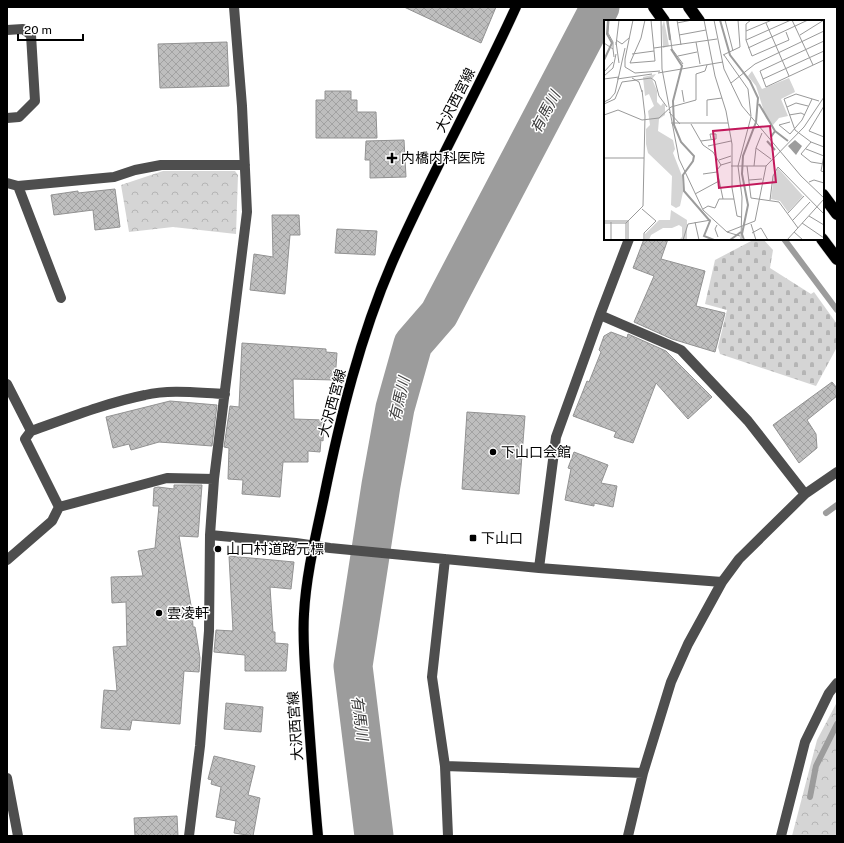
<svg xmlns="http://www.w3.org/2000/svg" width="844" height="843" viewBox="0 0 844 843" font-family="'Public Sans','Noto Sans JP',sans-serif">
<defs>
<pattern id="cemetery-stones" width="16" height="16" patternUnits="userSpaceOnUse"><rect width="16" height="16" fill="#d5d5d5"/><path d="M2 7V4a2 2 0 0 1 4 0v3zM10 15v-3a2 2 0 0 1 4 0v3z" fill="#b5b5b5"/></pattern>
<pattern id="park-crowns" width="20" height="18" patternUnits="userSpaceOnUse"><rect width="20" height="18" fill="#d5d5d5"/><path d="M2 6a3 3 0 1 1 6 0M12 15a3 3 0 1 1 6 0" fill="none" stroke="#b5b5b5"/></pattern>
<pattern id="building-cross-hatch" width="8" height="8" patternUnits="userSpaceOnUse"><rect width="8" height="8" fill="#bebebe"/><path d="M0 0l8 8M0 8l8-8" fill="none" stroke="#a2a2a2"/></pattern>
</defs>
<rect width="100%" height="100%" fill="#fff"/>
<path fill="url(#cemetery-stones)" d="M755,239h8l10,11 -3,18 41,26 3,-2 23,32v23l-21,39 -96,-32 -2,-7 9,-37 -22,-6 10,-44z"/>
<path fill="url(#park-crowns)" d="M163,171h72l3,4 -2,59 -63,-7 -44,5 -8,-47z
M837,702v134h-45l25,-96z"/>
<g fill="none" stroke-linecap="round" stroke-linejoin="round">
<path stroke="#9c9c9c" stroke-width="6" d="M784,239l53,71
M826,513l11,-8
M810,797l6,-31 21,-42"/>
<path stroke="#9c9c9c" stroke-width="39" d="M374,836l-21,-170 28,-181 14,-77 18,-64 26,-30 161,-307"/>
</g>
<path fill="url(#building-cross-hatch)" stroke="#929292" d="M404,7h92l-15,36z
M227,42l2,44 -69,2 -2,-44z
M325,91h26v9h6v12h19l1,26h-61v-38h9z
M404,140l2,37 -36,1v-18h-5l1,-19z
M115,189l5,38 -25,3 -2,-20 -39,5 -3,-20 27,-4v2z
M272,215h27l1,20h-10l-5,59 -35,-4 4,-36 19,3z
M337,229l40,2 -2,24 -40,-2z
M644,239h24l-7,20 44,12 -9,35 29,7 -10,39 -43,-13 -38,-17 20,-46 -21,-8z
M611,332l16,6 1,-4 38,17 46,46 -24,22 -32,-36 -23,60 -19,-6 2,-5 -43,-16 14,-35 2,1 12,-30 -2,-2 5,-14z
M242,343l84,6v3l11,1 -2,27 -42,-1 1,40 30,1 -1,21 -2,-1 -1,12 -12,-1v11h-25l-3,35 -38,-3 1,-14 -15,-1 1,-31 -5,-1 6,-41 9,1z
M832,382l5,6v8l-30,24 9,14 1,14 -18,15 -26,-38z
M170,401l47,4 -5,41 -53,-4 -28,8 -2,-6 -16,4 -7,-31z
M467,412l58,4 -6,78 -57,-5z
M574,452l34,13 -7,18 16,3 -4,21 -19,-4v3l-29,-6 6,-31 -3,-1z
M174,485h28l-4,52 -19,-1 13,75 1,16h2l5,31 -1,14 -15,-1 -4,53 -48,-4 -2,10 -29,-2 3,-38 13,1 -4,-44 14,-1 -1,-44 -14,1 -1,-26 32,-1 -5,-25 17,-3 4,-42h-6l1,-18 4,-1 16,2z
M229,556l65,6 -3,27 -21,-2 3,45h2v11l13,1 -2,27h-41v-16l-31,-3 2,-22 17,1z
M226,703l37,4 -2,25 -37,-3z
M214,756l41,10 -7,29 12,3 -7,38 -19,-3 2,-12 -20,-4 5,-30 -10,-3 1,-4 -4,-1z
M177,816l1,20h-43l-1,-18z"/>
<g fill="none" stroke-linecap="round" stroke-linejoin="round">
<g stroke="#dbdbdb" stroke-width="11">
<path id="major" d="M318,836c-4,-42 -7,-84 -10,-126 -2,-33 -6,-64 -4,-96 2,-39 12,-79 20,-117 16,-79 36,-160 68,-234 38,-87 85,-170 124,-256"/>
</g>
<g stroke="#dbdbdb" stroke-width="13">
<path id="highway" d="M654,7l10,14
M689,7l10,14
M823,195l14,19
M822,239l15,20"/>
</g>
<path stroke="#4e4e4e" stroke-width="10" d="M7,30l16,-1 8,6 4,66 -16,16 -12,1
M7,183l11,3 96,-9 21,-7 26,-5h84
M18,186l43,112
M600,315l81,35 67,71 57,73
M7,384l24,47 -6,8 34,68
M31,431c37,-13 75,-28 114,-36 26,-6 54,-2 80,-1
M210,535l86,8 34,5 209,20 183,14
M445,559l-13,118 13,89 3,70
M7,560l45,-39 7,-14 108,-29 47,1
M539,568l17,-131 44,-122 29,-76
M445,766l198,7
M7,778l11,58
M189,836l11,-90 9,-115 1,-96 4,-56 33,-267 -5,-106 -8,-99
M628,836l15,-63 28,-91 17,-38 34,-62 17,-23 66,-65 32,-22
M781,836l24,-94 24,-49 8,-10"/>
<use href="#major" stroke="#000" stroke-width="10"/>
<use href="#highway" stroke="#000" stroke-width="12"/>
</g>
<g fill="#000" stroke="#fff" stroke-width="1.5">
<path d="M390 152h4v4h4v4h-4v4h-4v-4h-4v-4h4z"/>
<circle cx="493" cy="452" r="4"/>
<rect x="469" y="534" width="8" height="8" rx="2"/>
<circle cx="218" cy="549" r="4"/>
<circle cx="159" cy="613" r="4"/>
</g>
<g text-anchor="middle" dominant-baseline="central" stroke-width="3" stroke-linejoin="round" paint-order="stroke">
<g font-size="14" fill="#000" stroke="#fff">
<text transform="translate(455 100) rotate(-63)">大沢西宮線</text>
<text transform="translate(332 403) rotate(-75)">大沢西宮線</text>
<text transform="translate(295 726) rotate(-94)">大沢西宮線</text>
</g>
<g font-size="14" fill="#000" stroke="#fff" text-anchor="start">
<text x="401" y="158">内橋内科医院</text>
<text x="501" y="452">下山口会館</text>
<text x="481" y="538">下山口</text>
<text x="226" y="549">山口村道路元標</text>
<text x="167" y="613">雲凌軒</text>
</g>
<g font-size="15" font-style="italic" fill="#3d3d3d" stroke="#fff">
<text transform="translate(545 112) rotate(-62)">有馬川</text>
<text transform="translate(399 399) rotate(-77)">有馬川</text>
<text transform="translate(360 718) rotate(83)">有馬川</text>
</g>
</g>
<g transform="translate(604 20)">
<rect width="220" height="220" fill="#fff"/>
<path d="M148,51l10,18 27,-11 5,11 1,3 -14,7 7,17 -9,2 -6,7 -7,-7 -10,-32 -8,-10zM52,54l-4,5 5,12v11l4,4 2,-3 2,2v10l-6,4 -1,12 15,9 2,9 -2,4 9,23 1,16 -3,14 -4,2 -5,-3 1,-29 -24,-23 -2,-9v-15l4,-4 -2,-14 6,-5 -5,-12 -4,2 -2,-19zM67,190l16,10v20h-8l3,-3v-10l-3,-2 -7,3h-9l-12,7 -2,5h-4v-6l14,-14h11z" fill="#d5d5d5"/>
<path d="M60,0l5,26 -6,2 -1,-21zM174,148l25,28 -15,16 -8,-11 -9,-2 3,-23z" fill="#d5d5d5"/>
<path d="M191,120l7,6 -6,9 -8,-9z" fill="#9c9c9c"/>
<path fill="none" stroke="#9c9c9c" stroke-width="2" d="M63,0l3,20M116,0l10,35 20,26 8,17 -2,24 -13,34 -1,18 6,31 -6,29 2,6M67,29l11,17 -9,35 1,24 7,17 13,14 -1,5 -10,14 1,16 26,30 -6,15 10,4M0,40l8,-17 -5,-9 1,-14M155,84l16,27 -4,6M171,111l13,10M163,121l8,9M126,220l11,-8"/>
<path fill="none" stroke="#999" stroke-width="1" d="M5,0l-1,13 5,9v7M29,0l-8,39v8l10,6 25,-2M41,0l-4,18 -11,25 25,-2 -4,-41M57,0l1,49 17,90 24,51 24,22 28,-11 11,-55 38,-39 20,-30M64,0l4,29 11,15M73,0l4,25M100,0l11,56 11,35 6,33v44l5,28 4,1M110,0l10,49 18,37 59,70 23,22M121,0l8,31M147,0l-5,4v16l6,16 37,-16 -3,-8M188,0l21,45M73,3l15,-3M162,3l23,53M142,11l26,-11M75,15l27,-5M196,15l24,-15M12,20l6,4 7,-6M142,20l45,-20M220,21l-64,30 6,16 58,-27M12,22l3,21M92,22l4,22M0,23l9,6 1,8M12,25l3,-25M50,28l63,-9M144,28l60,-28M28,34l22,-3M119,35l17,-8 -2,-27M120,35l24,34 3,27M74,36l19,-4M0,52l9,-10M54,53l65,-11M0,56l9,-8 3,-14M28,58l7,4 3,10M0,59l15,-2M13,59l35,-5M159,59l61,-28M127,63l24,-19 69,-33M78,70l2,12M215,81l-23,-7 -12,5 11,31 16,12 13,5M0,82l6,-3 5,-6 10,-45M0,84l11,-5 7,-17 29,-4 4,3 4,15 8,11M220,86l-15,25 15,6M183,87l9,-4 12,3M65,92l11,12M0,95l14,-5 24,10 17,-2 12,-11 25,-7v-26l9,-3 2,-6M185,95l12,-2 4,2M103,96v-16l15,-2M186,102l-11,3 11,9 12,-14 10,-21M67,103h57M87,104l12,21 10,7 8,13M97,121l15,-2v-5h-6l1,5M207,122l-10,12 10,8 13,2M104,126l23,-5M152,128l15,11M202,129l18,7M220,135l-3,16 3,1M0,138h40M115,140l12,-4M127,142l-10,3 -4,5 6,29h11M127,146h35M143,146l4,32 28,4 19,26M150,146l2,-18 6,-15M99,154l14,-2M145,160l13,-1M205,162l5,-2 10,3M91,174l24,-13M166,180l3,-24 5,-9 46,47M38,189l14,12 -12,12v7M99,189l5,-3 7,2 4,-9h4M184,193l16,-17M205,196l15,9M189,200l17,-18M0,201h24v19M91,202l4,18M0,203h22l17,-17 2,-90 -3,-26M198,203l22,15M147,204l5,16M113,205l-2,4 3,8M123,212l13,4M190,212l9,8M148,213l9,-5 7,12M7,220v-18M22,220v-17M79,220l5,-16 23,-4M137,220l1,-43 -4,-31 13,-49M183,220l37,-41"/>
<path fill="#c2185b" fill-opacity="0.15" stroke="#c2185b" stroke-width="2" d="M166,106l6,56 -57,6 -6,-57z"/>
<rect width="220" height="220" fill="none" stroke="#000" stroke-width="2"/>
</g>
<rect width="844" height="843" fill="none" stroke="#000000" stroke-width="16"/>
<path d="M18 34v6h65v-6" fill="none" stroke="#000000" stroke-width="2"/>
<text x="24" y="34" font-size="12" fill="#000000" stroke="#ffffff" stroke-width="3" paint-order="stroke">20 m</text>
</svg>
